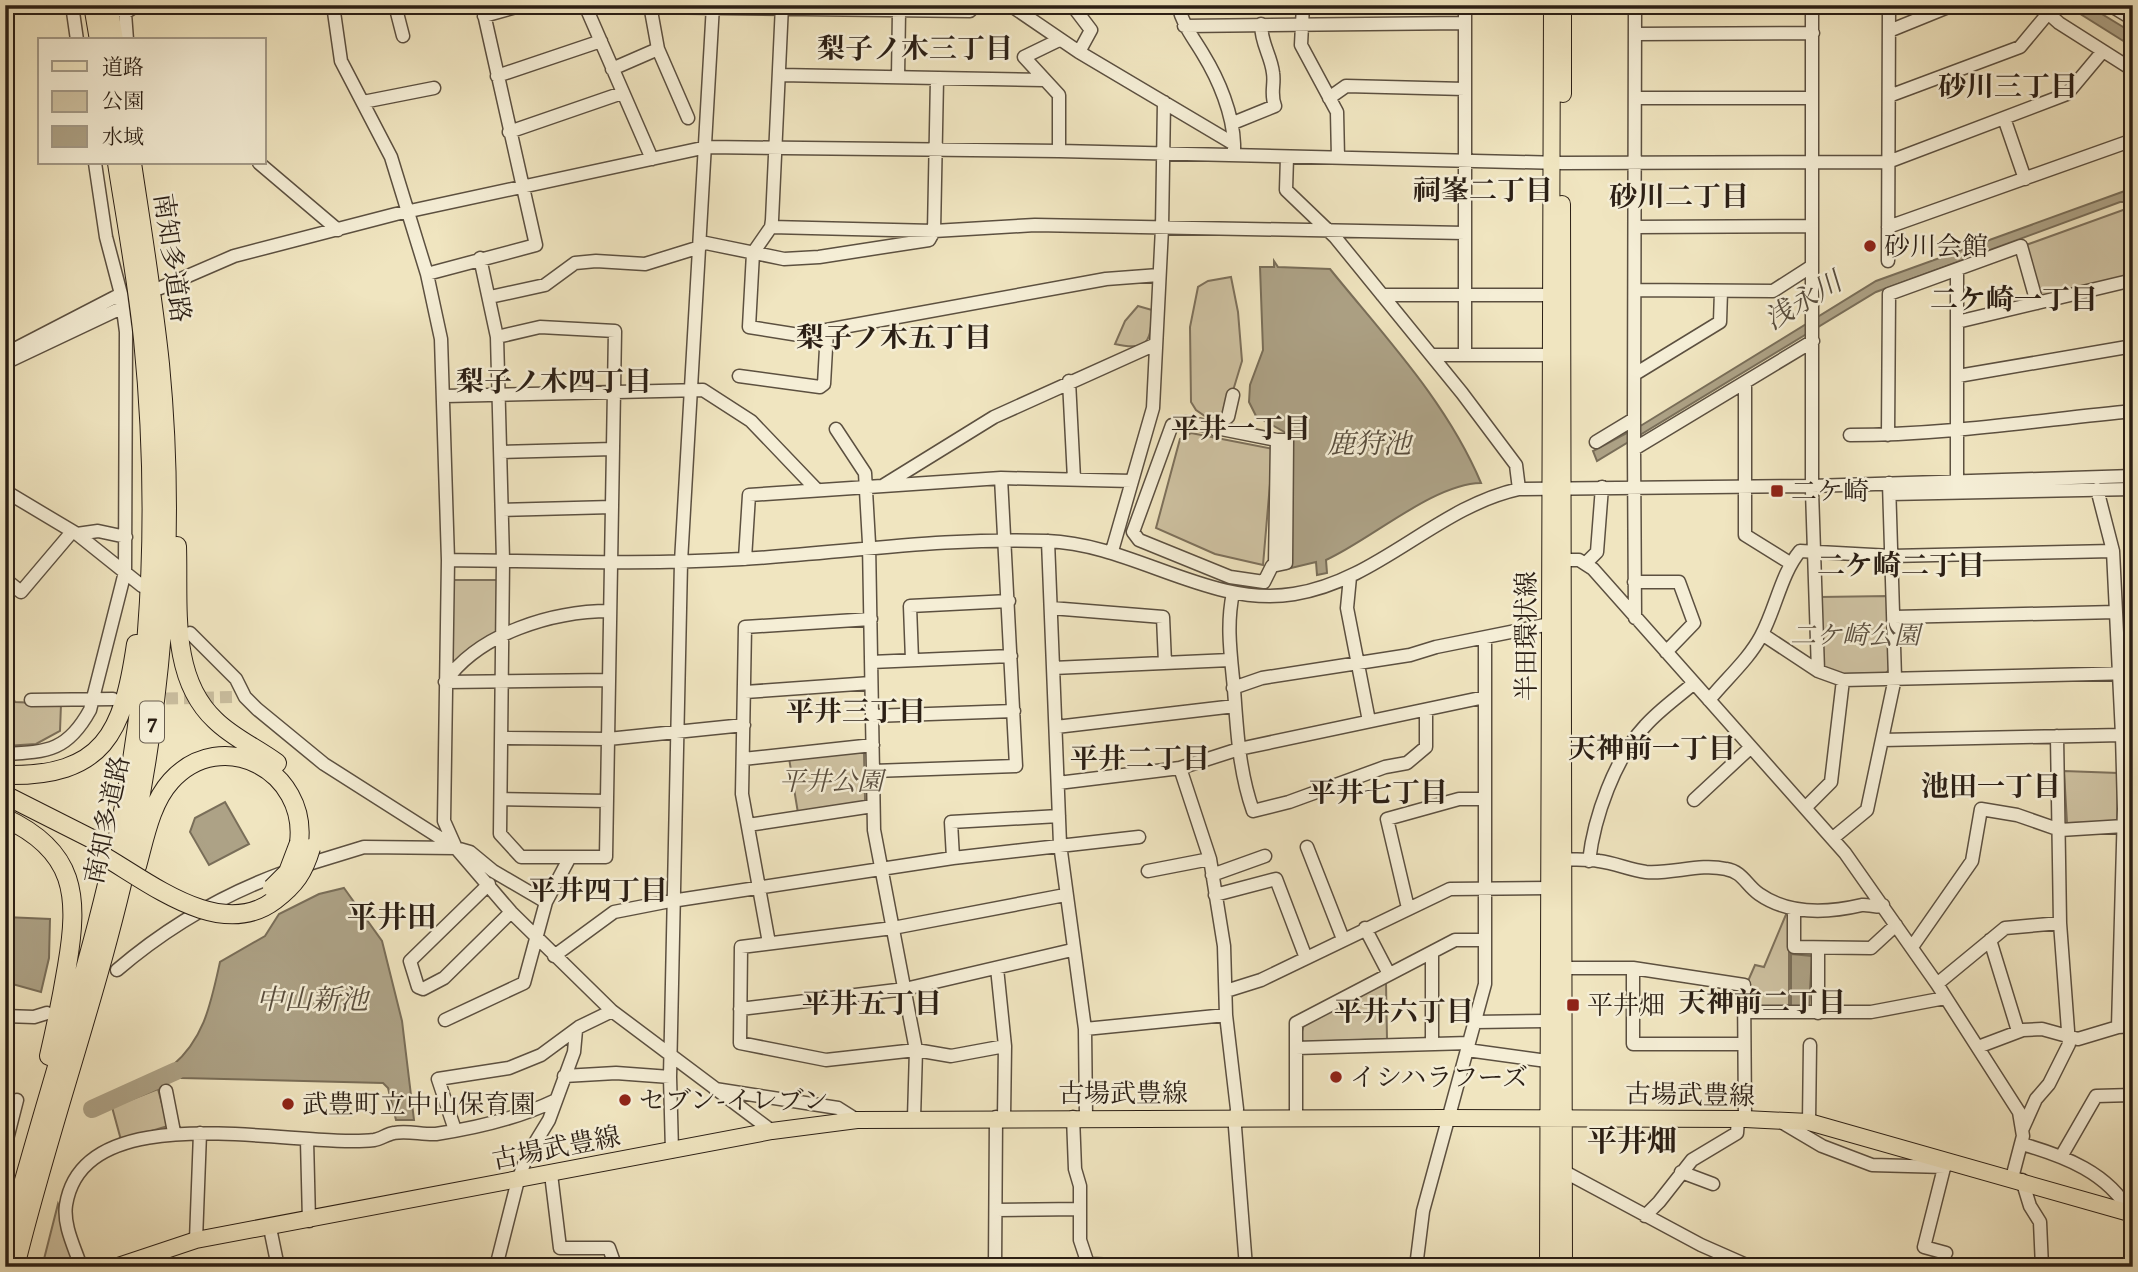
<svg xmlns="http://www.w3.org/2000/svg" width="2138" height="1272" viewBox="0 0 2138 1272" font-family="Alegreya,'Noto Serif JP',serif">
<rect width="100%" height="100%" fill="#f0e5c0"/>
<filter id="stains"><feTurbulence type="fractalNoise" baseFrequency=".00286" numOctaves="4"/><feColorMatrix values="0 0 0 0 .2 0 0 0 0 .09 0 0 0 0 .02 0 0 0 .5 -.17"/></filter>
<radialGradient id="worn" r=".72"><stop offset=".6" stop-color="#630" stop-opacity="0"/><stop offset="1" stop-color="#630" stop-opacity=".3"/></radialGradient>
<path fill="#cfc3a3" stroke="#7d715c" stroke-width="2" d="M2123,210h10v65l-90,22 -4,-2 -13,-50z
M1231,277l7,35 4,49 -17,56 -13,4 -16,-11 -5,-8 -1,-75 8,-40 10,-6z
M1138,306l14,4c-1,31 -3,42 -37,34l10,-23z
M1191,433l82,16 -10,116 -48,-11 -59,-26 24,-89z
M453,580h46l-1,51 -39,32h-7z
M1888,596l2,73 -4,4 -43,1 -18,-5 -3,-5 -2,-67z
M5,683l10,19 46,2 -1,27 -24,13 -31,2z
M861,751l3,2 1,47 -3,3 -64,10 -9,-55z
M2064,771l54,2 -1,49 -50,1z
M1787,912l2,2v92l-37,1 -4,-2v-24l7,-16 9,2z
M1386,982l1,57 -84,3 -3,-3 4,-15z
M158,1089l10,37 -47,14 -9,-33z
M58,1204l23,63h-39z"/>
<path fill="#ada286" stroke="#796e59" stroke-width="2" d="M2066,5h21l46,28v14z
M2133,188v14h-13l-244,90 -279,169 -4,-10 49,-26 234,-144z
M1274,261l4,6 52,2c55,68 117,133 151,214 -48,1 -109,56 -155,77l1,13 -10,2 -1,-13 -29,7 1,-135 -32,-18 -7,-14 1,-17 13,-35 -3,-83h14z
M225,802l24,42 -40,21 -19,-33 5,-14z
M344,888l38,53 20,80 12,99h-18l-8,-32 -5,-5 -202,-5 -9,-12c33,-28 39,-64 48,-104l45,-26 14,-22 40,-20z
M5,917l45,2 -1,39 -8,34 -36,-10z
M1791,954l21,2 -3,50h-18z"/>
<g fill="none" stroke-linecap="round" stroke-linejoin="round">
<path stroke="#ada286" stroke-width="18" d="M92,1109l84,-38"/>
<path stroke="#c9bd9e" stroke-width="12" stroke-dasharray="12 6" stroke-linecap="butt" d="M148,699l88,-2"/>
<g stroke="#5c5040" stroke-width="15">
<path id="minor" d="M72,5l5,35
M333,5l8,56 50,96 36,117 14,65 7,221 -4,261 12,27
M395,5l8,31
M585,5l67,154
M650,5l8,44 30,69
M782,5l-10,215 -1,7 -18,26 -4,74 50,8 307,-56 53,-4
M1010,5l69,47 155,92v11
M1072,5l19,25 -12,22
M1178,5c5,21 15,32 25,49 16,26 30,60 31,90
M1303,5l-2,40 36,67 1,46
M1465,5v350
M1812,5v486l6,180
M2039,5l20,18 74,47
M2110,5l23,14
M650,7l320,4 5,-6
M118,8l7,5 12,-8
M125,13l2,27
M484,16l39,-11
M1184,26l281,-3
M1889,31l64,-26
M1635,34l178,-1
M612,69l46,-20
M780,75l264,5
M497,76l104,-35
M898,77l1,-66
M1889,96l131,-49 35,-42
M1329,98l17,-12 119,3
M1635,98h177
M363,102l71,-14
M2004,118l21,61
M1233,123l42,-17c-5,-13 0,-21 -2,-33 -2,-18 -12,-29 -12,-49
M509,132l113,-39
M1059,151v-56l-35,-38 35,-17
M1287,157l-1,33 49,47 127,156 54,72 3,24
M259,163l79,67
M771,227l163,4 101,-6 430,8
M1635,227l177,-1
M1888,227l245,-87
M701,242l83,17 35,-2 110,-17 5,-9 3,-152
M480,258l17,79 6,223 -3,274 21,23h85l9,-526 -75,-4 -43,10
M1888,261l1,-256
M1957,270v211
M427,274l109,-29 -54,-240
M160,288l74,-32 162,-42 311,-67 352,4 503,12 326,-1 179,-68 36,-43
M1635,290l138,1 39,-25
M1382,295h168
M490,297l55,-12 30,-22 21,-2 49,3 55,-17
M1957,322l176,-42
M5,354l116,-60
M1431,355h120
M5,363l112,-53
M1635,374l85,-52 1,-31
M739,376l81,11 4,-3 3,-53
M1958,376l175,-30
M1069,381l5,98
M1745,382v153l45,28
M445,396l258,-6 48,31 66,69
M1634,419v30
M836,429l29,44 4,70 5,287 42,220 -2,68
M1216,430l1,-6 11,-7 5,-22
M1850,435c94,0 189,-15 283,-24
M1888,435l1,-141 132,-48 16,57
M1596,442l38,-23 1,-414
M501,452l112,-3
M884,485l110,-68 162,-73
M2097,489l16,62 9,184 2,74 -6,218
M5,491l72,43 65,52
M1890,494l243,-5
M503,510l109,-3
M77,534l21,-3 28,6
M1048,541l12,303 25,185 1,88
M1112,551l41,-143 9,-180 2,-126
M745,559l4,-64 252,-17 131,3
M448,560c98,1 196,5 294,-1 101,-6 204,-22 305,-18 86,3 163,67 247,53 84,-13 143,-87 225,-105l293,-3 321,-10
M1562,560h17l14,9 252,284 92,131 82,128 4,24 -11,42
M1586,563l11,-11 5,-65
M1275,564l2,-124 -91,-18 -14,3 -39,107 6,8 91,37 34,5 8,-16 14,-3 1,-123h-10
M1350,577l-3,31 22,113
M5,579l16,13 50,-59
M1634,582h45l15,41 -28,29
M1233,593c-7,33 -2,63 1,96 3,42 5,82 19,122l36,-9 96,-35 22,-4 19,-16v-37
M1051,608l112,9 2,46
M1894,617l222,-5
M1635,618l-1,-169 179,-108
M190,633l46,46 9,18 12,12 67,55 132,84 55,64 101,99 160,120
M1762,634l56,37 25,9 290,-7
M912,660l-2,-54 99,-5
M871,662l140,-6
M1053,668l177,-8
M445,682c34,-49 108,-71 165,-71
M445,682l163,-2
M1233,688l29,-10 148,-23 26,-8 114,-23
M745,692l126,-9
M31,700l82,-1
M1709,700c17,-21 40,-41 52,-64 15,-28 20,-62 39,-85l91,5 222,-5
M872,716l142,-5
M1056,727l179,-21
M501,738l107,1 136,-14
M1882,740l240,-5
M5,754c44,-2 63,-4 85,-44l35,-138 1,-240 -5,-38 -15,-57 -11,-74
M743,759l130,-14
M1180,768l30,91 14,87 2,69 11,94 -2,18 11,140
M873,771l143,-5 -15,-288
M1058,783l122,-15 59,-19 246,-52
M501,799l106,2
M1694,800l57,-53
M1806,807l25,-25 12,-102
M748,825l125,-19
M1833,838l34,-28 28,-132 -6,-195
M1307,847l36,92
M953,858l-2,-36 108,-6
M1562,859c12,1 25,0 37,2 16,2 31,9 47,11 27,2 54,-9 80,-3 17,3 20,16 33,25 30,21 69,19 103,11 8,-1 13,4 21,0
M1589,861c5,-44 26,-103 56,-135 14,-16 33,-29 49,-43
M302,866l62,-19 92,1 14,4 23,19 53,31
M1148,871l62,-12
M1212,875l53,-19
M489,884l-79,77 8,26 5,2 21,-11 67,-66
M1215,895l61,-16 30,79
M1408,908l-21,-89 72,-20h25
M1794,910v37l77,1 25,-23
M1365,928l24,46
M1990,940l28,91
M769,943l-27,-149 3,-167 126,-8
M1912,947l60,-86 9,-52 36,6 43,15 64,-4
M1818,948v65
M554,956l60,-44 51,-10 288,-44 186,-21
M997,968l8,78 -1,71
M1563,968h70l111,17 1,134
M1633,968v76h111
M117,970c49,-42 107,-76 168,-98
M1937,984l68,-56 55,-5
M1226,991l35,-11 189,-91 100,-1
M740,1009l165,-20 167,-39
M1744,1012h127l74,-14
M5,1016l29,1 13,-4
M445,1020l79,-37 22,-81 24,-45
M1475,1022l72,-1
M1085,1029l141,-14
M1432,1042v-90
M1005,1046l-54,10 -35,-6 -90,10 -86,-17 1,-96 152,-19 172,-33
M1978,1047l45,-17 19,-1 36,10 40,-12 15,-1
M1296,1048l173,-5
M1467,1050l80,11
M564,1076l52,-3 54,4
M715,1089l123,19 19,12
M166,1091l8,41
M1073,1117l2,52 5,17v54l9,27
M1296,1117v-94l159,-83h29
M1778,1120l44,26 50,19 73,2
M1809,1122l1,-77
M2023,1128l13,-29 13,-15 20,-40 -9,-121 -3,-187
M455,1130l-17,-51 71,-11 32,-13 38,-28 33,-16
M307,1140l2,81
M2022,1144c42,12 87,29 108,69
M5,1147l12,-47
M672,1151l-2,-74 11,-515 32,-557
M2062,1155l34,-59 36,-1 1,-12
M1565,1172l136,73 50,22
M1681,1172l32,12
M551,1174l9,74h49l6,17
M2022,1180l8,26 10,16 2,45
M996,1210l84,-1
M1645,1216l14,-14 33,-42 45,-27 1,-14
M270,1228l8,39
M196,1240l4,-107
M1946,1253l-22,-6 22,-87
M1089,1264l87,3
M81,1267c-6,-19 -18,-41 -15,-62 18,-113 231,-56 308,-65 7,-1 13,-6 20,-7 13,-3 29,2 42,1 40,-6 82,-16 118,-33
M496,1267l22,-87 9,-24 22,-36 25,-68 2,-22
M995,1267l1,-150
M1416,1267l7,-56 62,-227v-346"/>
</g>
<g stroke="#2b1f15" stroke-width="18">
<path id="major" d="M1563,94v-89
M1562,204l2,1063
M115,1267l81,-27 576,-109 85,-11 590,-2 298,1 64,3 324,92
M1548,1267l4,-1262"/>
</g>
<g stroke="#2b1f15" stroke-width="20">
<path id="highway" d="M93,5l6,35
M108,5l6,35
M177,546c2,58 -8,131 38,174 18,18 42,28 62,43
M5,775c99,2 118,-42 131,-131
M5,795l99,50
M5,818c71,33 74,78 62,148 -5,30 -11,60 -18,90
M137,866c8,-29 14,-63 34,-85 51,-56 137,-10 128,62
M5,1250c42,-163 101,-323 127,-490 22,-139 25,-281 11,-421 -6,-59 -17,-118 -26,-176
M15,1267c36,-148 90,-292 120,-442 30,-151 40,-307 25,-461 -7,-67 -18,-134 -28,-201"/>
</g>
<use href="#minor" stroke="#f5eed6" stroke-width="12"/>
<use href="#major" stroke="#f0e5c0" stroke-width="16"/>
<use href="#highway" stroke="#f0e5c0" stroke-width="18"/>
<g stroke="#2b1f15" stroke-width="20" stroke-linecap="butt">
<path id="highway-bridge" d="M100,854c48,27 120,88 175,46 20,-15 29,-28 36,-52
M272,888l16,-16 11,-29"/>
</g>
<use href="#highway-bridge" stroke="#f0e5c0" stroke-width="18"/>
</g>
<g fill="#8f2418" stroke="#f5eed6" stroke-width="2.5">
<circle cx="1870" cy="246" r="7"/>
<rect x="1770" y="484" width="14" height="14" rx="3.5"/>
<rect x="1566" y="998" width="14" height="14" rx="3.5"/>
<circle cx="1336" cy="1077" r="7"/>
<circle cx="625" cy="1100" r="7"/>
<circle cx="288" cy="1104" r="7"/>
</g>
<g text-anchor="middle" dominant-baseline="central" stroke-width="5" stroke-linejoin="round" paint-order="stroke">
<rect fill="#f5eed6" stroke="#685d4f" stroke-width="2" x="140" y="701.5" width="24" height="41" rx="5"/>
<g font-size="24" font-weight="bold" fill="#2b1f15">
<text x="152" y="722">7</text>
</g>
<g font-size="26" fill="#2b1f15" stroke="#f5eed6" text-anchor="start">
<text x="1884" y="246">砂川会館</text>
<text x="1791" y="491">二ケ崎</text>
<text x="1587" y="1005">平井畑</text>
<text x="1350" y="1077">イシハラフーズ</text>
<text x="639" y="1100">セブン-イレブン</text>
<text x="302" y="1104">武豊町立中山保育園</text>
</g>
<g font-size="26" fill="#2b1f15" stroke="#f5eed6">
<text transform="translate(172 258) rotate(82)">南知多道路</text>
<text transform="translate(1526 636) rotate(-90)">半田環状線</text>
<text transform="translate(107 820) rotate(-78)">南知多道路</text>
<text x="1123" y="1093">古場武豊線</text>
<text transform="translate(1690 1095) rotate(1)">古場武豊線</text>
<text transform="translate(556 1148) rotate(-11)">古場武豊線</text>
</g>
<g font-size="26" font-style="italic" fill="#5c5040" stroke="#f5eed6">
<text x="1855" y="635">二ケ崎公園</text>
<text x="831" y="781">平井公園</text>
</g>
<g font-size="28" font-weight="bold" fill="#2b1f15" stroke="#f5eed6">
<text x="915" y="49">梨子ノ木三丁目</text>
<text x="2008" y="87">砂川三丁目</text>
<text x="1483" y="191">祠峯二丁目</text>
<text x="1679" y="197">砂川二丁目</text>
<text x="2014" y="300">二ケ崎一丁目</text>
<text x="894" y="338">梨子ノ木五丁目</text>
<text x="554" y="382">梨子ノ木四丁目</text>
<text x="1241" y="429">平井一丁目</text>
<text x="1901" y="566">二ケ崎二丁目</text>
<text x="856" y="712">平井三丁目</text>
<text x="1652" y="749">天神前一丁目</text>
<text x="1140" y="759">平井二丁目</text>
<text x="1991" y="787">池田一丁目</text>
<text x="1378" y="793">平井七丁目</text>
<text x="598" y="891">平井四丁目</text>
<text x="1762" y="1003">天神前二丁目</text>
<text x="872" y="1004">平井五丁目</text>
<text x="1404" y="1012">平井六丁目</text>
</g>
<g font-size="28" font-style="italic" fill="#584d3d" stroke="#f5eed6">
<text transform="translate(1803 301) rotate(-31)">浅永川</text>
<text x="1369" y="444">鹿狩池</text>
<text x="312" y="1000">中山新池</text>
</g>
<g font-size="30" font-weight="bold" fill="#2b1f15" stroke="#f5eed6">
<text x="392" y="917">平井田</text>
<text x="1632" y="1141">平井畑</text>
</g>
</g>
<rect width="2138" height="1272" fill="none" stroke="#f0e5c0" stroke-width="28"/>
<rect x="7" y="7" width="2124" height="1258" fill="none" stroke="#2b1f15" stroke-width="3.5"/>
<rect x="14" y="14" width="2110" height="1244" fill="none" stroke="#2b1f15" stroke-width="2"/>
<rect x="38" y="38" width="228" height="126" fill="#f5eed6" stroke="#a49b89" stroke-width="2"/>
<rect x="52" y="61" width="35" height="10" fill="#f0e5c0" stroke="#a49b89" stroke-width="2"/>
<text x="102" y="74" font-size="21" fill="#2b1f15">道路</text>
<rect x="52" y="91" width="35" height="21" fill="#cfc3a3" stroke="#a49b89" stroke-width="2"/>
<text x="102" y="108" font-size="21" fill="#2b1f15">公園</text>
<rect x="52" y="126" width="35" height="21" fill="#ada286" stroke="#a49b89" stroke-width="2"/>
<text x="102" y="144" font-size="21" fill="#2b1f15">水域</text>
<rect width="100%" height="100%" filter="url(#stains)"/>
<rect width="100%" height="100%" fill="url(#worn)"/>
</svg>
